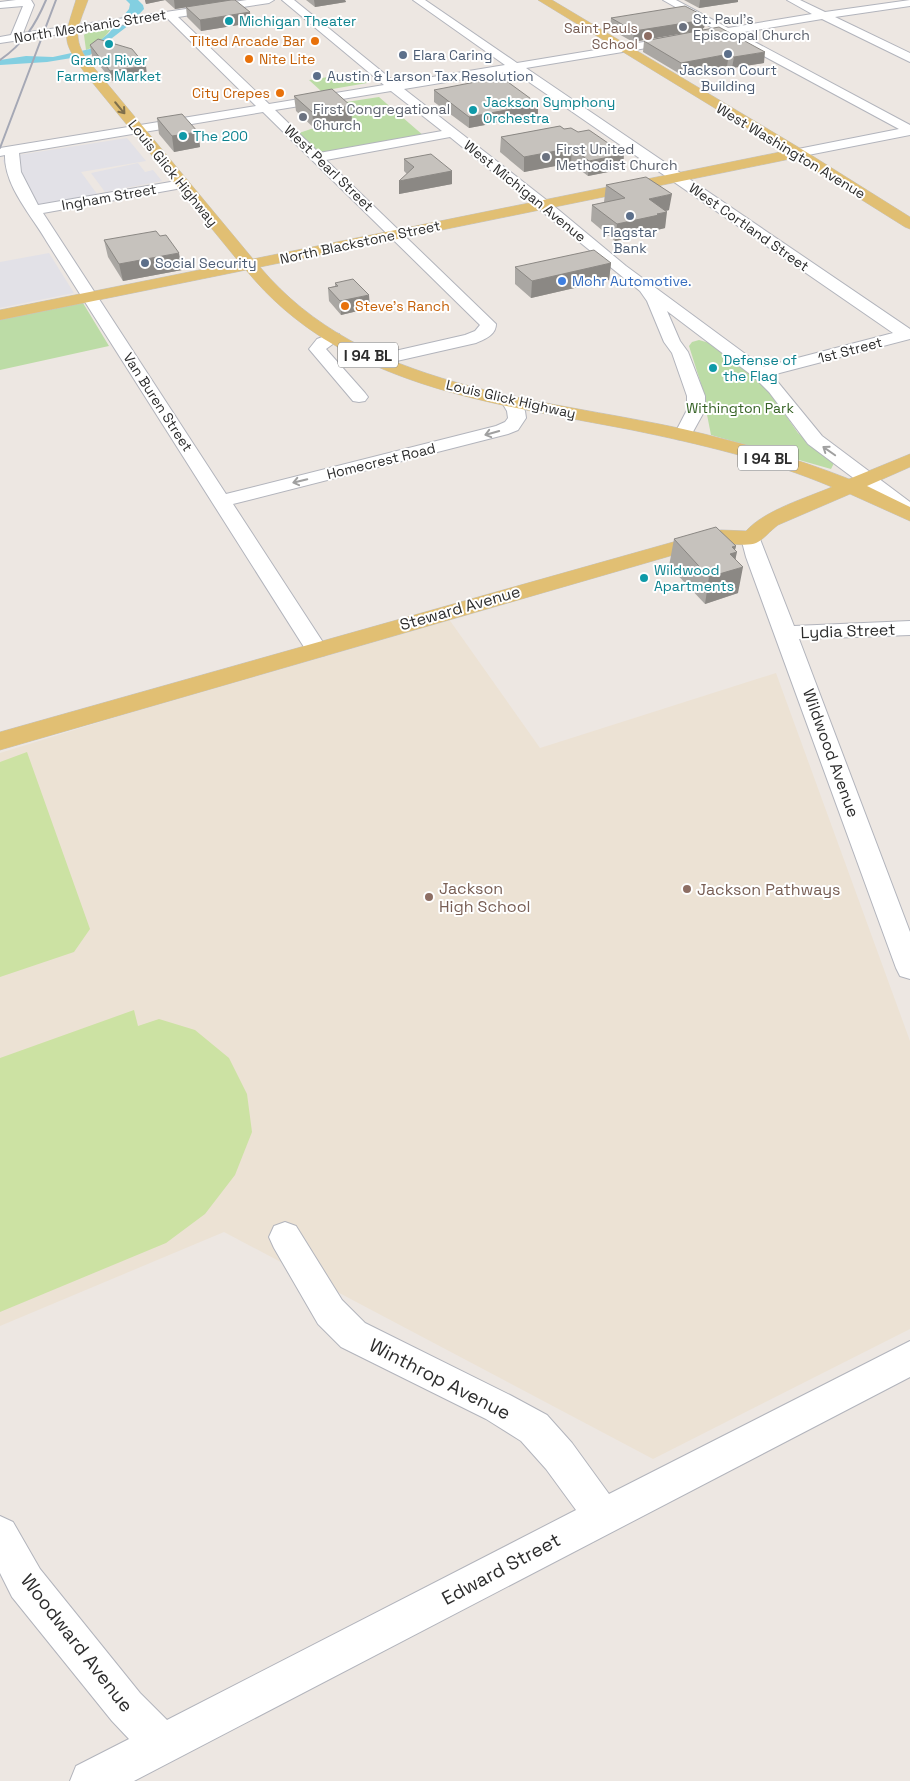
<svg xmlns="http://www.w3.org/2000/svg" width="910" height="1781" viewBox="0 0 910 1781" font-family="'Space Grotesk',sans-serif">
<rect width="100%" height="100%" fill="#ede7e2"/>
<path fill="#e2e1e7" d="M127,138l19,23 -65,11 16,22 -66,12 -28,-45 2,-4z
M138,163l7,9 8,-2 9,11 -57,11 -14,-19z
M49,253l25,40 -74,15v-46z"/>
<path fill="#ece2d4" d="M446,615l94,133 236,-75 134,368v288l-257,130 -429,-227 -224,94v-573z"/>
<path fill="#bcdca6" d="M113,26c-6,9 -17,21 -27,24l-2,-15 3,-3z
M354,73l13,10 -46,8 -12,-11z
M379,97l45,39 -104,17 -21,-20 15,-5 19,-24z
M83,303l26,43 -109,24v-50z
M699,340l14,4 50,39 35,50 36,30 -3,6 -120,-34 -10,-51 -12,-38 3,-4z"/>
<path fill="#cce2a3" d="M27,752l63,177 -16,23 -74,25v-215z
M134,1010l4,16 21,-7 36,11 34,28 18,36 5,38 -17,43 -30,39 -39,29 -166,69v-254z"/>
<path fill="#83cfe1" d="M126,0h12l5,5 1,4 -15,16 -39,30 -43,7 -47,3v-5l26,-4 27,1 37,-8 19,-16 20,-24 1,-5z"/>
<g fill="none" stroke-linecap="round" stroke-linejoin="round">
<g stroke="#b2b4bc" stroke-width="2">
<path id="minor" d="M16,0h15l3,5 -11,28 224,-33h27l-5,3 -91,14 91,87 115,-19 -102,-85h12l102,83 109,-18 -92,-65h12l92,63 199,-33 -53,-30h13l52,28 84,-14 -25,-14h13l25,12 85,-12v6l-75,11 75,36v9l-88,-43 -84,14 172,92v10l-112,22 -7,-4 2,-3 106,-21 -174,-94 -199,33 384,261v10l-138,36 50,61 88,66v15l-7,-2 -95,-71 -39,-52 -15,-15 -87,-66 13,30 8,11 17,44v14l-16,29 -6,1 -6,-1 -3,-4 13,-25v-14l-15,-43 -8,-11 -17,-41 -7,-10 -190,-154 -124,23 170,164c0,11 -11,15 -20,19l-97,22 -6,-1 -2,-4 2,-4 92,-21 10,-4 5,-6 -217,-213 -244,41 2,19 17,33 144,-25 7,4 -7,4 -139,25 183,281 270,-68 9,-4 3,-4 -1,-7 -6,-10 3,-4 6,-1 6,1 9,14 1,7 -8,12 -10,4 -275,70 95,146 -3,5 -8,2 -8,-2 -262,-413c-15,-26 -43,-56 -42,-87l-5,1v-8l256,-42 -89,-88 -167,25v-6l11,-2 12,-29 -23,2v-6zM513,71l380,262 -130,34 -137,-101 -77,-64 -145,-113zM391,91l51,40 -123,22 -44,-43z
M333,333l6,1 2,4 -15,11 39,44 3,4 -3,4 -6,1 -6,-1 -44,-52 8,-10z
M751,532l7,2 36,92 116,-5v14l-111,4 111,293v47l-10,-3 -4,-8 -150,-411 -5,-19 3,-4z
M285,1222l11,4 46,74 23,23 145,72 37,20 25,28 37,51 301,-153v36l-776,404h-64l6,-15 53,-27 -17,-18 -100,-124 -12,-24v-57l13,6 27,47 100,124 27,27 409,-210 -30,-41 -25,-28 -35,-22 -145,-72 -23,-23 -44,-76 -5,-11 5,-11z"/>
</g>
<g stroke="#c4c4c4" stroke-width="1">
<path id="major" d="M76,0h12c-8,23 -17,35 -2,58l167,201 532,-108 -247,-151h14l251,150 107,67v12l-5,-2 -110,-69 -535,109c103,123 277,130 423,162 56,13 113,29 166,50l61,-25v13l-43,19 43,21v14l-60,-27 -72,31c-7,5 -15,15 -22,18 -8,4 -34,-1 -48,2l-708,205v-18l698,-197 23,-5 25,1c19,-21 60,-33 86,-44 -64,-27 -132,-43 -200,-57 -139,-27 -291,-43 -386,-160l-246,50v-10l239,-48 -152,-186c-26,-37 -24,-34 -11,-76z"/>
</g>
<use href="#minor" fill="#fff" fill-rule="evenodd"/>
<use href="#major" fill="#e1bf73" fill-rule="evenodd"/>
<path stroke="#a5a8b5" stroke-width="2" d="M0,60c23,-16 35,-34 46,-60
M0,148l56,-148"/>
</g>
<path fill="#aaa7a3" d="M145,0h91h-1l16,23 -50,8 -14,-14 -1,-10 -11,2 -10,-9 -19,4z
M306,0h39l1,2 -31,5z
M684,0h54v2l-39,6z
M706,17l-2,11 -71,14 -23,-13 1,-11z
M719,27l45,36 -32,5 -5,-2 -47,8 -37,-22 1,-11z
M90,45l57,31 -35,5 -20,-25z
M434,90l104,25 -69,13 -35,-26z
M294,96l58,25 -38,7 -18,-17z
M157,118l41,14 2,15 -26,5 -15,-18z
M560,126l63,43 -35,7 -17,-13 -47,9 -24,-20 1,-15z
M404,159l48,12v13l-53,10v-13l8,-7 -3,-3z
M606,185l63,25 -3,1 -1,17 -8,2v2l-42,9 -24,-20 1,-16 13,-3h-1z
M160,236l22,34 -59,11 -15,-24 -4,-17z
M611,263l-2,17 -78,18 -16,-14v-17z
M335,283l35,25 -29,7 -12,-14 -1,-13 7,-2z
M674,539l62,7 -1,4 3,43 -33,11 -36,-38z"/>
<path fill="#8b8884" d="M145,0h20l-19,4z
M174,0h62l-61,9z
M314,0h31l1,2 -31,5z
M700,0h38v2l-39,6z
M250,12l1,11 -50,8 -1,-11z
M706,17l-2,11h-1v2l-70,12 1,-11z
M765,52l-1,11 -32,5 2,-11z
M729,54l-2,12 -47,8 1,-11z
M146,66l1,10 -35,5 -2,-10z
M538,104v11l-69,13v-11z
M351,106l1,15 -38,7 -2,-16z
M198,132l2,15 -26,5 -2,-16z
M572,148l-1,15 -47,9v-15z
M624,154l-1,15 -35,7 1,-15z
M452,171v13l-53,10v-13z
M672,194l-3,16 -21,5 1,-16z
M667,212l-2,16 -8,2v2l-42,9 2,-17z
M179,253l3,17 -59,11 -4,-17z
M611,263l-2,17 -78,18 1,-17z
M369,295l1,13 -29,7 -1,-14z
M736,546l-2,7 3,-1 -4,18 10,-3 -5,26 -33,11 4,-27 23,-30z"/>
<path fill="#c6c2bd" stroke="#8b8884" d="M231,0h4l15,12 -50,8 -14,-13z
M685,6l21,11 -6,1 4,2 -70,11 -23,-13z
M719,27l46,25 -31,5 -5,-3 -48,9 -37,-22z
M98,39l34,10 14,17 -36,5 -20,-26z
M501,77l37,27 -69,13 -35,-27z
M332,89l19,17 -39,6 -18,-16z
M182,114l16,18 -26,4 -15,-18z
M560,126l4,3 7,-1 7,4 11,-2 35,24 -35,7 -17,-13 -48,9 -23,-20z
M431,154l21,17 -53,10 15,-14 -10,-8z
M646,177l26,17 -23,5 18,13 -10,2 2,1 -42,9 -25,-19 33,-7 -19,-13z
M156,231l4,5 6,-1 13,18 -60,11 -15,-24z
M594,250l17,13 -79,18 -17,-14z
M353,279l16,16 -29,6 -12,-13 10,-2 -3,-3z
M716,527l20,19 -4,1 5,5 -7,2 13,13 -34,10 -35,-38z"/>
<defs><path id="oneway-shaft" d="M-6 0H5M1.5-3L5.5 0L1.5 3" fill="none" stroke-width="1.6" stroke-linecap="round" stroke-linejoin="round" transform="scale(1.25)"/></defs>
<use stroke="#7e6f4c" href="#oneway-shaft" transform="translate(120 108) rotate(50)"/>
<g stroke="#a0a0a0">
<use href="#oneway-shaft" transform="translate(492 433) rotate(164)"/>
<use href="#oneway-shaft" transform="translate(829 451) rotate(-145)"/>
<use href="#oneway-shaft" transform="translate(300 481) rotate(166)"/>
</g>
<g fill="#0f9aa8" stroke="#fff" stroke-width="2">
<circle cx="229" cy="21" r="5"/>
<circle cx="109" cy="44" r="5"/>
<circle cx="473" cy="110" r="5"/>
<circle cx="183" cy="136" r="5"/>
<circle cx="713" cy="368" r="5"/>
<circle cx="644" cy="578" r="5"/>
</g>
<g fill="#6b7280" stroke="#fff" stroke-width="2">
<circle cx="683" cy="27" r="5"/>
<circle cx="303" cy="117" r="5"/>
<circle cx="546" cy="157" r="5"/>
</g>
<g fill="#8d6e63" stroke="#fff" stroke-width="2">
<circle cx="648" cy="36" r="5"/>
<circle cx="687" cy="889" r="5"/>
<circle cx="429" cy="897" r="5"/>
</g>
<g fill="#e8710a" stroke="#fff" stroke-width="2">
<circle cx="315" cy="41" r="5"/>
<circle cx="249" cy="59" r="5"/>
<circle cx="280" cy="93" r="5"/>
<circle cx="345" cy="306" r="5"/>
</g>
<g fill="#5c6f8a" stroke="#fff" stroke-width="2">
<circle cx="728" cy="54" r="5"/>
<circle cx="403" cy="55" r="5"/>
<circle cx="317" cy="76" r="5"/>
<circle cx="630" cy="216" r="5"/>
<circle cx="145" cy="263" r="5"/>
</g>
<circle fill="#3f7fe0" stroke="#fff" stroke-width="2" cx="562" cy="281" r="5"/>
<g text-anchor="middle" dominant-baseline="central" stroke-width="4" stroke-linejoin="round" paint-order="stroke">
<g font-size="14" fill="#5b616d" stroke="#fff" text-anchor="start">
<text x="693" y="19">St. Paul's<tspan x="693" dy="16">Episcopal Church</tspan></text>
<text x="313" y="109">First Congregational<tspan x="313" dy="16">Church</tspan></text>
<text x="556" y="149">First United<tspan x="556" dy="16">Methodist Church</tspan></text>
</g>
<g font-size="14" fill="#0d838f" stroke="#fff" text-anchor="start">
<text x="239" y="21">Michigan Theater</text>
<text x="109" y="60" text-anchor="middle">Grand River<tspan x="109" dy="16">Farmers Market</tspan></text>
<text x="483" y="102">Jackson Symphony<tspan x="483" dy="16">Orchestra</tspan></text>
<text x="193" y="136">The 200</text>
<text x="723" y="360">Defense of<tspan x="723" dy="16">the Flag</tspan></text>
<text x="654" y="570">Wildwood<tspan x="654" dy="16">Apartments</tspan></text>
</g>
<g font-size="14" fill="#2d2d2d" stroke="#fff">
<text transform="translate(90 26) rotate(-9)">North Mechanic Street</text>
<text transform="translate(791 151) rotate(31)">West Washington Avenue</text>
<text transform="translate(329 168) rotate(44)">West Pearl Street</text>
<text transform="translate(173 173) rotate(51)">Louis Glick Highway</text>
<text transform="translate(525 191) rotate(39)">West Michigan Avenue</text>
<text transform="translate(109 197) rotate(-10)">Ingham Street</text>
<text transform="translate(749 227) rotate(35)">West Cortland Street</text>
<text transform="translate(360 242) rotate(-12)">North Blackstone Street</text>
<text transform="translate(850 350) rotate(-15)">1st Street</text>
<text transform="translate(511 399) rotate(13)">Louis Glick Highway</text>
<text transform="translate(158 402) rotate(57)">Van Buren Street</text>
<text transform="translate(381 461) rotate(-14)">Homecrest Road</text>
</g>
<g font-size="14" fill="#785e54" stroke="#fff" text-anchor="end">
<text x="638" y="28">Saint Pauls<tspan x="638" dy="16">School</tspan></text>
</g>
<g font-size="14" fill="#c56008" stroke="#fff" text-anchor="end">
<text x="305" y="41">Tilted Arcade Bar</text>
<text x="259" y="59" text-anchor="start">Nite Lite</text>
<text x="270" y="93">City Crepes</text>
<text x="355" y="306" text-anchor="start">Steve's Ranch</text>
</g>
<g font-size="14" fill="#4e5e75" stroke="#fff" text-anchor="start">
<text x="413" y="55">Elara Caring</text>
<text x="728" y="70" text-anchor="middle">Jackson Court<tspan x="728" dy="16">Building</tspan></text>
<text x="327" y="76">Austin &amp; Larson Tax Resolution</text>
<text x="630" y="232" text-anchor="middle">Flagstar<tspan x="630" dy="16">Bank</tspan></text>
<text x="155" y="263">Social Security</text>
</g>
<g font-size="14" fill="#366cbe" stroke="#fff" text-anchor="start">
<text x="572" y="281">Mohr Automotive.</text>
</g>
<g font-size="14" fill="#366325" stroke="#fff">
<text x="740" y="408">Withington Park</text>
</g>
<g fill="#fff" stroke="#6c6c6c" stroke-width="1">
<rect x="338" y="342.5" width="60" height="25" rx="4"/>
<rect x="738" y="445.5" width="60" height="25" rx="4"/>
</g>
<g font-size="15" font-weight="bold" fill="#2d2d2d">
<text x="368" y="355">I 94 BL</text>
<text x="768" y="458">I 94 BL</text>
</g>
<g font-size="16" fill="#2d2d2d" stroke="#fff">
<text transform="translate(460 608) rotate(-16)">Steward Avenue</text>
<text transform="translate(848 631) rotate(-2)">Lydia Street</text>
<text transform="translate(831 753) rotate(70)">Wildwood Avenue</text>
</g>
<g font-size="16" fill="#785e54" stroke="#fff" text-anchor="start">
<text x="439" y="888">Jackson<tspan x="439" dy="18">High School</tspan></text>
<text x="697" y="889">Jackson Pathways</text>
</g>
<g font-size="19" fill="#2d2d2d" stroke="#fff">
<text transform="translate(440 1379) rotate(27)">Winthrop Avenue</text>
<text transform="translate(501 1569) rotate(-28)">Edward Street</text>
<text transform="translate(77 1643) rotate(52)">Woodward Avenue</text>
</g>
</g>
</svg>
